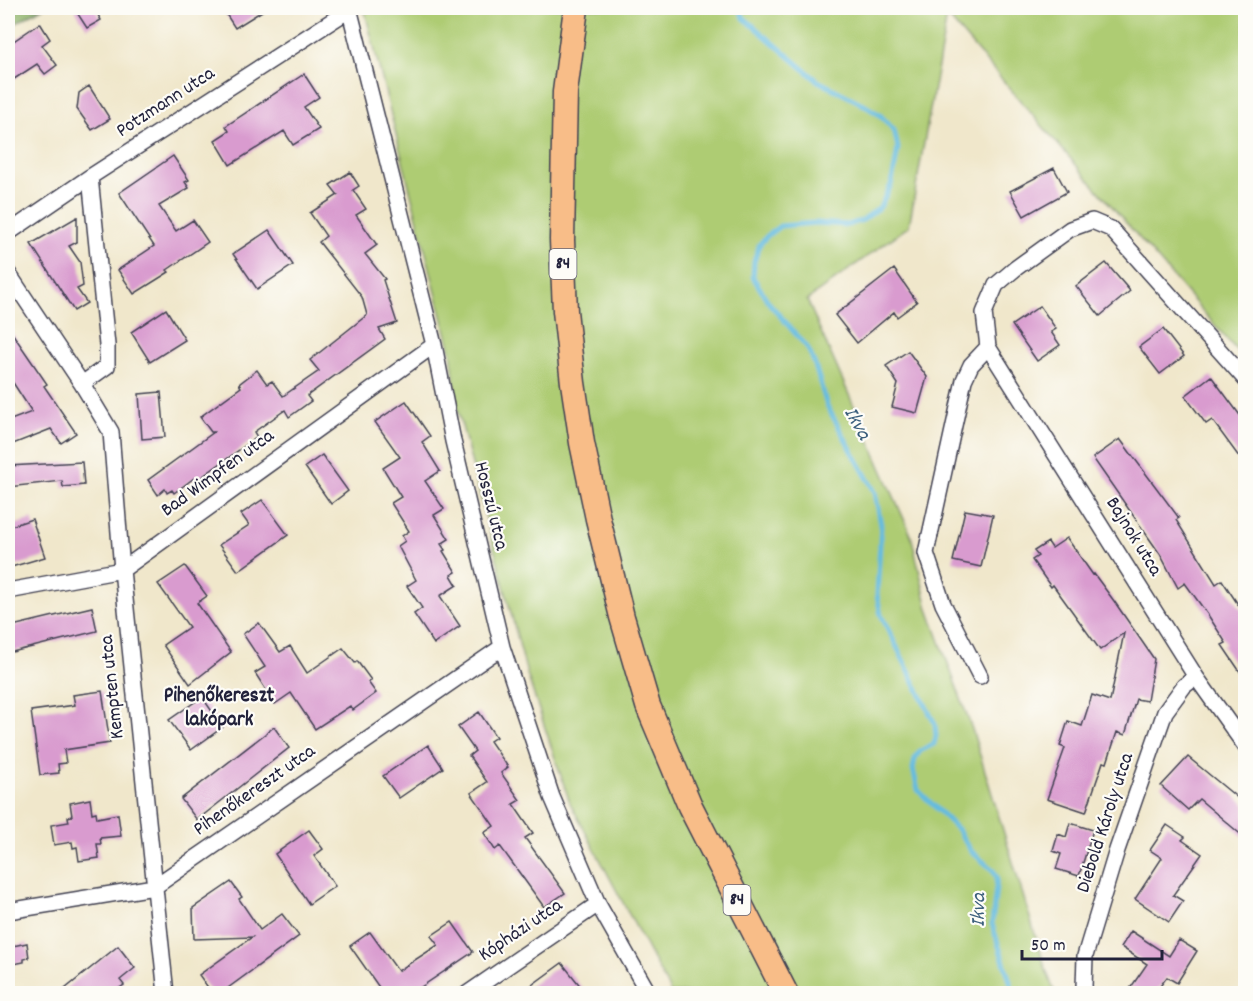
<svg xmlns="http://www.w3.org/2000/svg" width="1253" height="1001" viewBox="0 0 1253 1001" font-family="Dekko,sans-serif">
<rect width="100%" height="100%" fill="#fdfcf7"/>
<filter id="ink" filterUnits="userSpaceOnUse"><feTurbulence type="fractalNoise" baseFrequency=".0167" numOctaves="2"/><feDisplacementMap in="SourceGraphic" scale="12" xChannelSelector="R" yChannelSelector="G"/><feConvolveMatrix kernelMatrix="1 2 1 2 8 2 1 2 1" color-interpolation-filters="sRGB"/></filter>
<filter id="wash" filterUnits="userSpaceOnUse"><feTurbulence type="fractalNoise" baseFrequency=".008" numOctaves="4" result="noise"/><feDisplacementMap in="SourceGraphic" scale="24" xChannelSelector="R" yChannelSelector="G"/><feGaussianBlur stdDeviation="1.35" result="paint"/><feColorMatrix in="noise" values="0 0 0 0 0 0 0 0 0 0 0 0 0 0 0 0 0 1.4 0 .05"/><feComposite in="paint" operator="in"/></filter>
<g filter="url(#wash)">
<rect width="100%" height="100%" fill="#f0e7cb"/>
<path fill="#aecc73" stroke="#687757" stroke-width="1.5" d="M364,8h881v352l-298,-344 -38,210 -102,74 104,235 17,74 44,120 74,241 9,23h-384l-101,-190 -43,-129 -69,-263 -7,-59z"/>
<path fill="#8ab065" stroke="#566950" stroke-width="1.5" d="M8,8h34l-34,20z"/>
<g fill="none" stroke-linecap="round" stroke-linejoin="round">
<path stroke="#63bbe0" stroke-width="5" d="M739,8l5,10 74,63 41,21 21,13 14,15 4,18 -3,18 -4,19 -11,22 -17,13 -15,5 -33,-2 -35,3 -12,9 -9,10 -5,17 -1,15 16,26 38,44 7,15 13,44 48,86 6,33 -4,70 4,20 54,109 1,12 -2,8 -14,7 -5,8 -2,10 5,21 40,40 13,21 22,19 4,8 -5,46 22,70"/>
</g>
<g id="blocks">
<path fill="#d99bcf" d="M74,8h20l7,12 -14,8z
M222,8h45l-32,20z
M40,23l10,16 -8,6 15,20 -12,9 -8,-10 -29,19v-38z
M304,74l15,23 -15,10 15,22 -26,16 -9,-14 -54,34 -15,-25 14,-9 -3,-5z
M89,86l21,33 -18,11 -15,-21 2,-16z
M173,156l16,24 -4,2 4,6 -30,18 17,25 17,-11 15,22 -41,28 2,2 -35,22 -16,-24 36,-24 -35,-53z
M1054,168l13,24 -43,24 -14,-25z
M350,172l9,14 -6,4 13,19 -10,6 21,30 -12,9 20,25 -2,1 14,43 -18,6 6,10 -78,57 4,5 -22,16 -4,-7 -31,22 3,5 -61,44 -2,-3 -20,15 -2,-3 -5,3 -2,-4 -7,6 -10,-15 66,-48h-3l-11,-15 41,-30 -2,-3 18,-14 10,14 5,-3 11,15 36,-25 -9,-11 57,-45 -5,-18 -43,-55 7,-6 -16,-23 28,-18 -8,-10z
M77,217v25l-8,4 11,16 3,24 -6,3 10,14 -13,8 -43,-67z
M269,230l24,35 -36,24 -24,-35z
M1106,263l24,28 -30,25 -24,-30z
M894,269l23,33 -20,15 -3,-5 -37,31 -22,-28z
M1040,306l16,23 -5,3 9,13 -23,16 -25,-36z
M166,309l19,31 -35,22 -19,-30z
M8,327l39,57 -3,2 32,47 -15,10 -10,-14 -43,17v-25l24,-9 -24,-37z
M1163,329l21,27 -24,18 -21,-27z
M908,351l19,26 -10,36 -25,-6 6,-23 -12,-18z
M1211,376l34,46v43l-33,-45 -6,4 -21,-28z
M161,392l4,45 -23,2 -3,-45z
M406,401l24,35 -8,6 18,29 -15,10 19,28 -10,6 15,24 -8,5 4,6 -2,1 13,21 -5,3 6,10 -17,11 20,30 -26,18 -20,-30 8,-6 -15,-22 9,-6 -18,-34 7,-5 -3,-5 7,-5 -18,-28 10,-6 -18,-29 17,-11 -25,-35z
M1120,439l59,79 -3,2 40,64 6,-4 23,35v64l-23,-34 4,-2 -18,-28 -23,-32 -7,5 -18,-34 -67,-96z
M322,455l26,36 -17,13 -26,-37z
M82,462l2,23 -21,2 -1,-6 -54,6v-21z
M262,500l26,35 -50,36 -19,-26 30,-20 -8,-11z
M965,510l28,5 -12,52 -28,-6z
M32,519l13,38 -37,11v-41z
M1067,538l26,37 1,-1 20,27 40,58 -7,42 -11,-2 -11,36 -8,-3 -10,31 -4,-1 -17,50 -39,-13 18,-51 -5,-2 8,-25 14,5 10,-31 18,6 14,-68 -24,17 -47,-65 -2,2 -19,-27 6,-4 -4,-5 14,-9 4,6z
M185,566l22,30 -10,7 34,49 -41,32 -27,-39 26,-18 -31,-43z
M92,607l5,24 -89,22v-26z
M259,623l21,29 10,-6 17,27 36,-25 12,15 2,-2 14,19 -3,2 8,11 -23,17 -3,-4 -35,23 -24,-36 -16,11 -20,-31 10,-6 -22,-33z
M102,691l8,52 -46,7 2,13 -8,1 1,9 -19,2 -9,-64 44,-6 -2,-10z
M202,697l21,30 -32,23 -22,-30z
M479,712l17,25 -6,4 18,26 -7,6 19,27 -7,4 20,29 -8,5 40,55 -21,14 -44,-61 -5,4 -11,-17 10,-7 -23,-33 16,-11 -18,-26 6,-5 -17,-24z
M274,727l15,21 -92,72 -16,-21z
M428,745l15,23 -44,30 -16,-22z
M1188,757l57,47v34l-46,-39 -11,11 -27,-24z
M90,799l2,14 4,-1 1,6 21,-4 3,22 -21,2 1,6h-4l2,14 -20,3 -2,-14 -4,1 -1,-6 -18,3 -3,-20 18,-3 -1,-5 4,-1 -2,-13z
M1070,823l23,7 -14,46 -23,-7 5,-15 -8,-3 5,-17 8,3z
M1167,825l18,12 -3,3 20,14 -29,41 10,6 -14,21 -34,-23 27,-41 -12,-8z
M309,830l14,19 -9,7 21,30 -26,18 -34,-50z
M231,882l11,15 -3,2 21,31 22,-16 17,22 -78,57h-9l-13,-18 53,-38 -58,2 -1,-31z
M452,922l21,30 -61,41h-29l-33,-47 20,-14 28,39 40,-26 -7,-9z
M1131,931l38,25 10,-16 18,11 -20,32 -10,-6 -12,16h-28l20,-29 -26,-17z
M27,943l2,15 -5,1v3l-16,3v-18z
M118,946l17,22 -15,12 4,5 -12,8h-52z
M562,963l24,30h-65z"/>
</g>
</g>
<g filter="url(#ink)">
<use href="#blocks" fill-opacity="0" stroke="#414051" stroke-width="1.5"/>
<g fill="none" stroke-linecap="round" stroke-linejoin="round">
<g stroke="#414051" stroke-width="18">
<path id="minor" d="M349,8l85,337 19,96 49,206 50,150 46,107 51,90
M90,177l17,168v21l-25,18 29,48 11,138 44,424
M8,233l82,-56 259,-167
M8,273l74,111
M988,347l-4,-34 12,-28 20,-17 54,-39 22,-8 19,8 135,151
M8,591l114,-21 312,-225
M980,676l-37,-72 -17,-51 38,-173 7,-15 17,-18 208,330 50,70
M8,911l146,-24 348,-240
M467,994l131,-90
M1086,994l-2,-7 1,-31 32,-106 48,-138 19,-26 12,-9"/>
</g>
<g stroke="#414051" stroke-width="27">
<path id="primary" d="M576,8l-11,84 -3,148 3,71 8,72 9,60 16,76 24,98 26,89 42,100 96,188"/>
</g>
<use href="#minor" stroke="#fff" stroke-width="15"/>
<use href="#primary" stroke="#f8bd88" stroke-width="24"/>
</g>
</g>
<g text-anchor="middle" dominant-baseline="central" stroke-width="4.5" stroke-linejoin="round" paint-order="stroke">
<g fill="#fdfcf7" stroke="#646373" stroke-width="1.5">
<rect x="549.5" y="249" width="27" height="30" rx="4.5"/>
<rect x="723.5" y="885" width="27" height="30" rx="4.5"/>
</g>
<g font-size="18" font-weight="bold" fill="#22223b">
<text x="563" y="264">84</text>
<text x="737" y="900">84</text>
</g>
<g font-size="20" fill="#22223b" stroke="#fdfcf7">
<text transform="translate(166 103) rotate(-33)">Potzmann utca</text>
<text transform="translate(218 474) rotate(-36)">Bad Wimpfen utca</text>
<text transform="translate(490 506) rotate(76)">Hosszú utca</text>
<text transform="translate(1133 537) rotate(58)">Bajnok utca</text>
<text transform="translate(113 687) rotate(-96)">Kempten utca</text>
<text transform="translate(255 791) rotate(-35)">Pihenőkereszt utca</text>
<text transform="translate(1106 823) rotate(-72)">Diebold Károly utca</text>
<text transform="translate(521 931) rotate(-34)">Kópházi utca</text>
</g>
<g font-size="21" font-style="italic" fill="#3c5f7d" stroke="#fdfcf7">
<text transform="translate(856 424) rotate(61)">Ikva</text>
<text transform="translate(980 910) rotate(-89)">Ikva</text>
</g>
<g font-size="21" font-weight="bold" fill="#22223b" stroke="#fdfcf7">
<text x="219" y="697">Pihenőkereszt<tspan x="219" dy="24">lakópark</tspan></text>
</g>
</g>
<rect width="1253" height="1001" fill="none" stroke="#fdfcf7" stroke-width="30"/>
<path d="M1022 950v9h140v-9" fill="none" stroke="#22223b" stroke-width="3"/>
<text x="1031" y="950" font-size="18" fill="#22223b" stroke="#fdfcf7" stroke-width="4.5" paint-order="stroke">50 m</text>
</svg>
